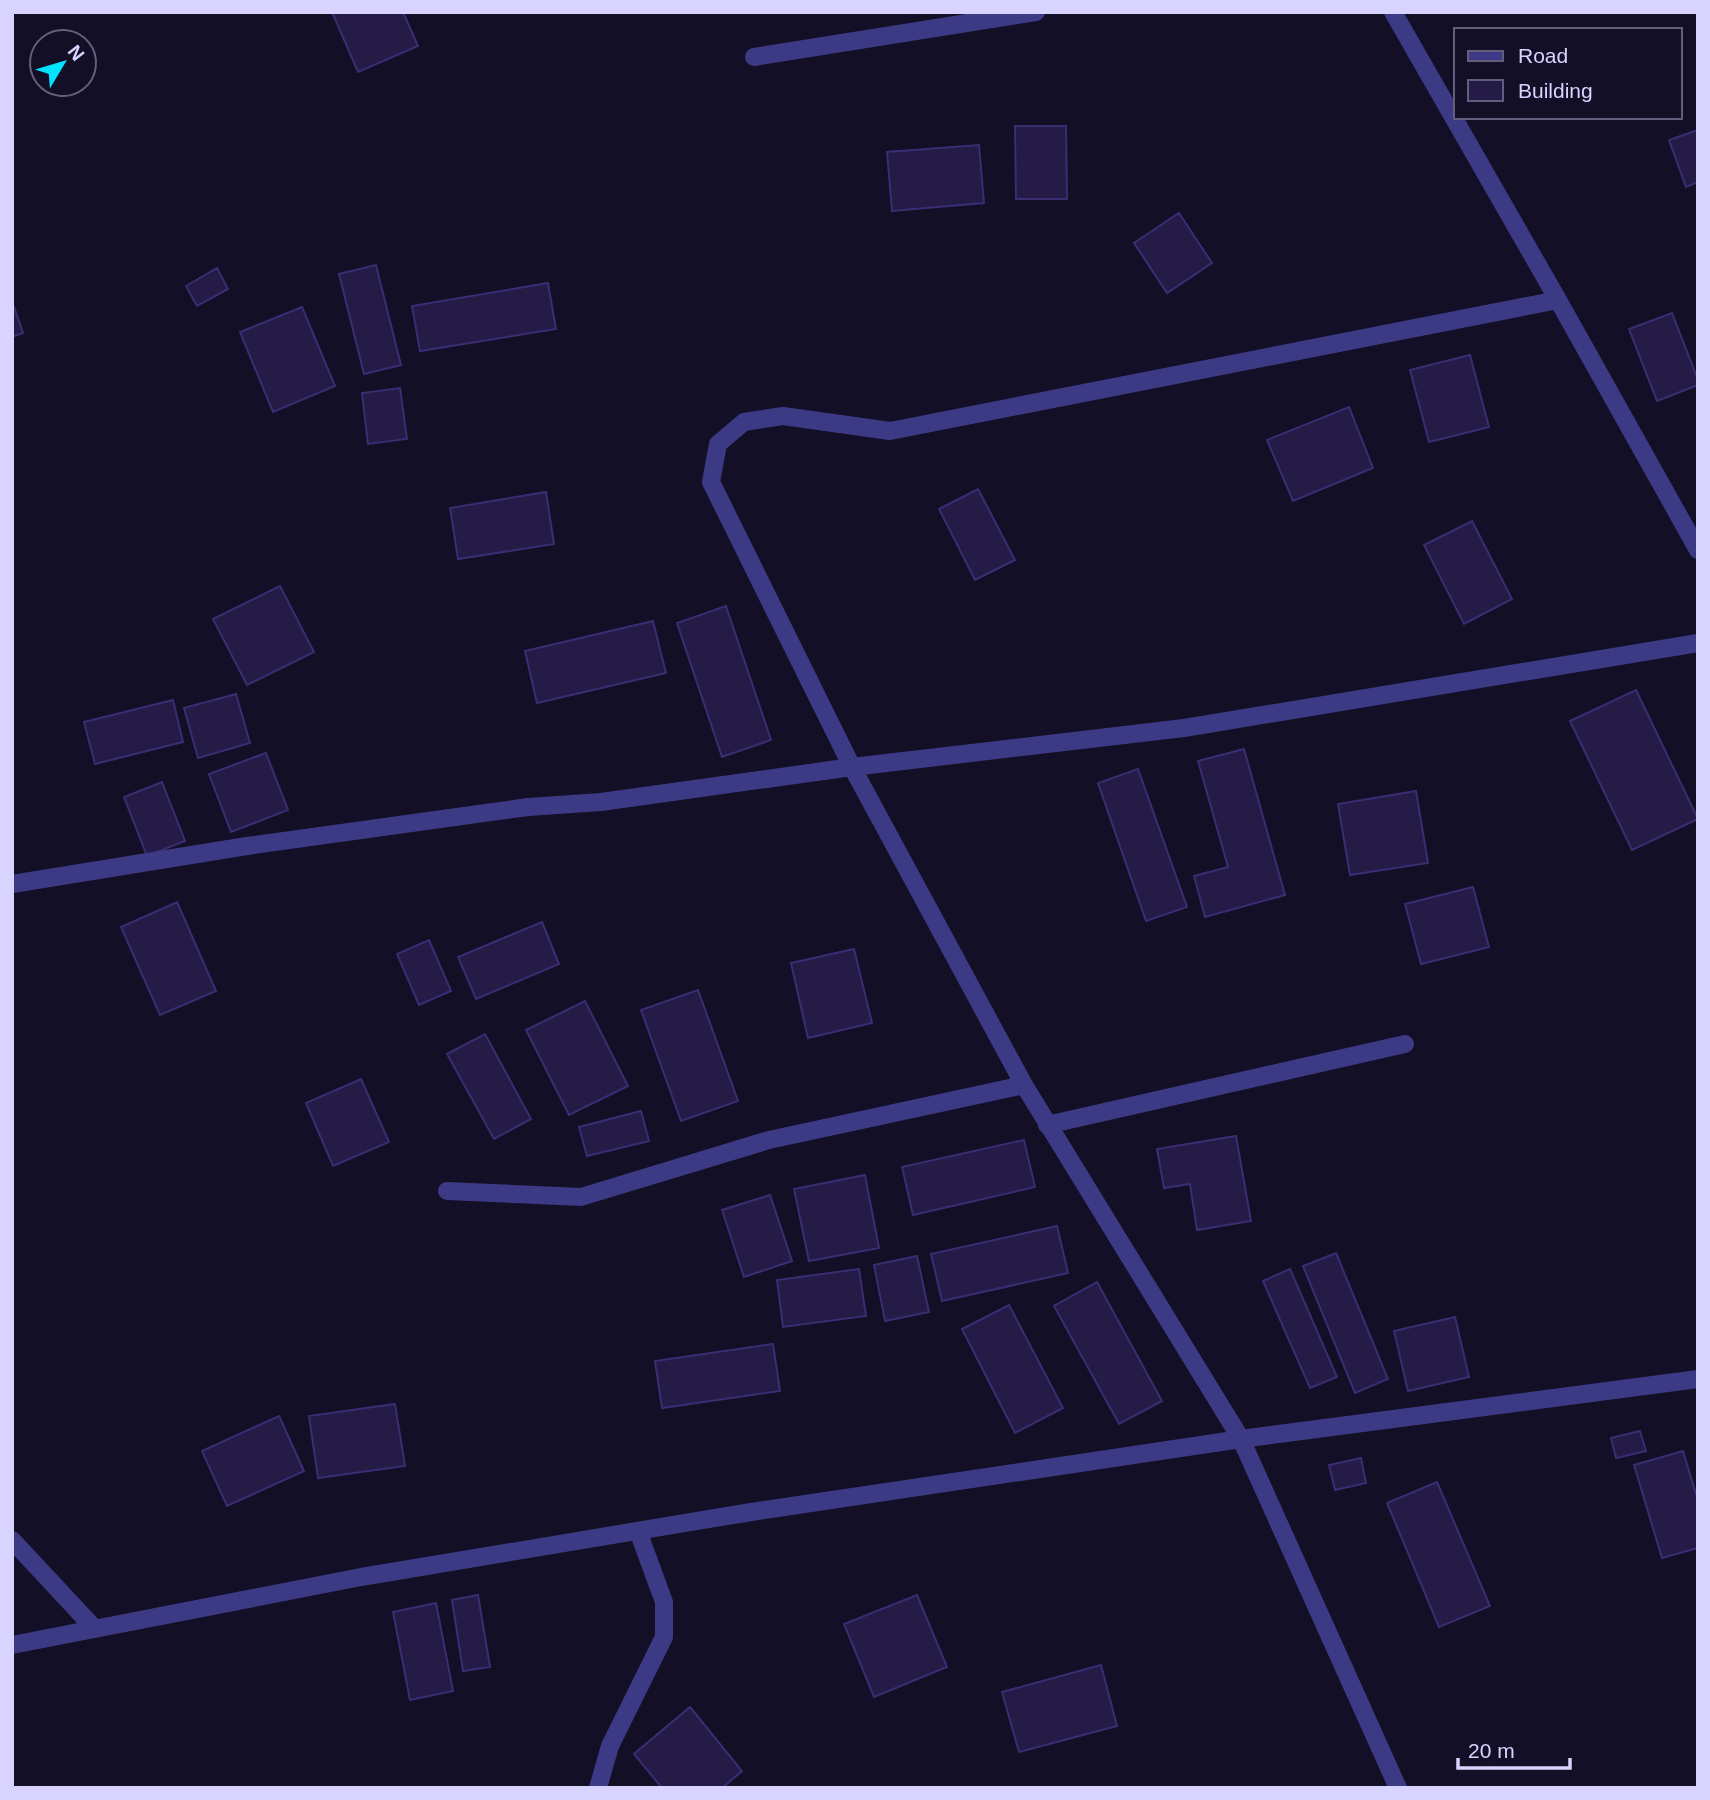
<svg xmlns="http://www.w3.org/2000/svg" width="1710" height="1800" viewBox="0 0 1710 1800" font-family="Arial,sans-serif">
<rect width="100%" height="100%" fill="#130f26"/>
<path fill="#241b47" stroke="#3b2d73" stroke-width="2" d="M332,12h71l15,34 -60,26z
M1015,126h51l1,73h-51z
M1698,130v52l-12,5 -17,-47z
M979,145l5,58 -92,8 -5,-59z
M1179,213l33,50 -45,30 -33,-50z
M376,265l25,100 -37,9 -25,-100z
M217,268l11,21 -31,17 -11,-20z
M548,283l8,46 -136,22 -8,-45z
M12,301l11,32 -11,4z
M302,307l33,79 -62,26 -33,-80z
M1672,313l26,67v5l-41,16 -28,-72z
M1470,355l19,72 -60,15 -19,-72z
M400,388l7,51 -39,5 -6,-51z
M1349,407l24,61 -80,33 -26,-61z
M978,489l37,71 -40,20 -36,-71z
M546,492l8,52 -96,15 -8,-51z
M1472,521l40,78 -48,25 -40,-79z
M280,586l34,66 -67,33 -34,-66z
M726,606l45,134 -49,17 -45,-134z
M653,621l13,52 -129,30 -12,-52z
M1636,690l62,129 -66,31 -62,-129z
M236,694l14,49 -52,15 -14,-50z
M173,700l10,42 -88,22 -11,-42z
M1244,749l41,146 -80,22 -11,-41 34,-9 -30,-106z
M266,753l22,57 -57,22 -22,-58z
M1138,769l49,138 -41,14 -48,-138z
M162,782l23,59 -38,15 -23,-59z
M1416,791l12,72 -78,12 -12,-71z
M1473,887l16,60 -68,17 -16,-60z
M177,902l39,89 -56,24 -39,-88z
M542,922l17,42 -83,35 -18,-42z
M429,940l22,51 -32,14 -22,-51z
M854,949l18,74 -64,15 -17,-75z
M698,990l40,111 -57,20 -40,-111z
M585,1001l43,85 -59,29 -43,-85z
M485,1034l46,85 -37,20 -47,-85z
M361,1079l28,63 -56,24 -27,-63z
M641,1111l8,30 -62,15 -8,-29z
M1236,1136l15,85 -54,9 -7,-46 -26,4 -7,-39z
M1024,1140l11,47 -122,28 -11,-48z
M865,1175l14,73 -70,13 -15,-72z
M770,1195l22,66 -48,16 -22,-67z
M1057,1226l11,47 -126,28 -11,-47z
M1336,1253l52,126 -33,14 -52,-127z
M917,1256l12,56 -44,9 -11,-56z
M859,1269l7,47 -83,11 -6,-47z
M1290,1269l47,108 -27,11 -47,-107z
M1097,1282l65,119 -43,23 -65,-118z
M1009,1305l54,103 -48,25 -53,-104z
M1455,1317l14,60 -61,14 -14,-60z
M773,1344l7,47 -118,17 -7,-47z
M395,1404l10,62 -87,12 -9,-62z
M279,1416l25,55 -77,35 -25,-55z
M1640,1431l6,20 -30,7 -5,-20z
M1683,1451l15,50v47l-36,10 -28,-93z
M1361,1458l5,25 -31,7 -6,-25z
M1437,1482l53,124 -51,21 -52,-124z
M478,1595l12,72 -27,4 -11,-71z
M917,1595l30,72 -73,30 -30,-73z
M436,1603l17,88 -43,9 -17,-88z
M1101,1665l16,61 -98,26 -17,-60z
M690,1707l52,64 -20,17h-60l-28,-34z"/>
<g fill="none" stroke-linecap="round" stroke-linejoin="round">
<path stroke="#3d3a85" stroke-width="18" d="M1393,12l165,288 140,250
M754,57l282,-45
M12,884l235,-38 281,-39 73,-5 251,-35 332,-39 514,-85
M1047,1125l358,-81
M447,1191l134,6 188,-57 255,-55
M12,1540l83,89
M12,1645l349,-68 384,-64 496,-74 457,-60
M598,1788l12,-42 54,-109v-35l-26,-71
M1398,1788l-157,-349 -217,-354 -172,-318 -141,-285 7,-38 26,-22 39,-6 107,15 668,-131"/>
</g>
<rect width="1710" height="1800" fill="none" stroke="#d9d4ff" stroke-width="28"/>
<rect x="1454" y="28" width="228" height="91" fill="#130f26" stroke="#625e7d" stroke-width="2"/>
<rect x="1468" y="51" width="35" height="10" fill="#3d3a85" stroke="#625e7d" stroke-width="2"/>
<text x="1518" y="63" font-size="21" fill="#d9d4ff">Road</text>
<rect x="1468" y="80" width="35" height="21" fill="#241b47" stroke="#625e7d" stroke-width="2"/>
<text x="1518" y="98" font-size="21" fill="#d9d4ff">Building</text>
<g transform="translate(63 63) rotate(52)"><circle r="33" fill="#130f26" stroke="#625e7d" stroke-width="2"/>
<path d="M0-5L12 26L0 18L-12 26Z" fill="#00e5ff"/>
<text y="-10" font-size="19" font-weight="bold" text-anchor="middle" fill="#d9d4ff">N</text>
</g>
<path d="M1458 1758v10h112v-10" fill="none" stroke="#d9d4ff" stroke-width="3.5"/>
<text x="1468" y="1758" font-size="21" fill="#d9d4ff" stroke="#130f26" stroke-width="5" paint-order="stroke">20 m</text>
</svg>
